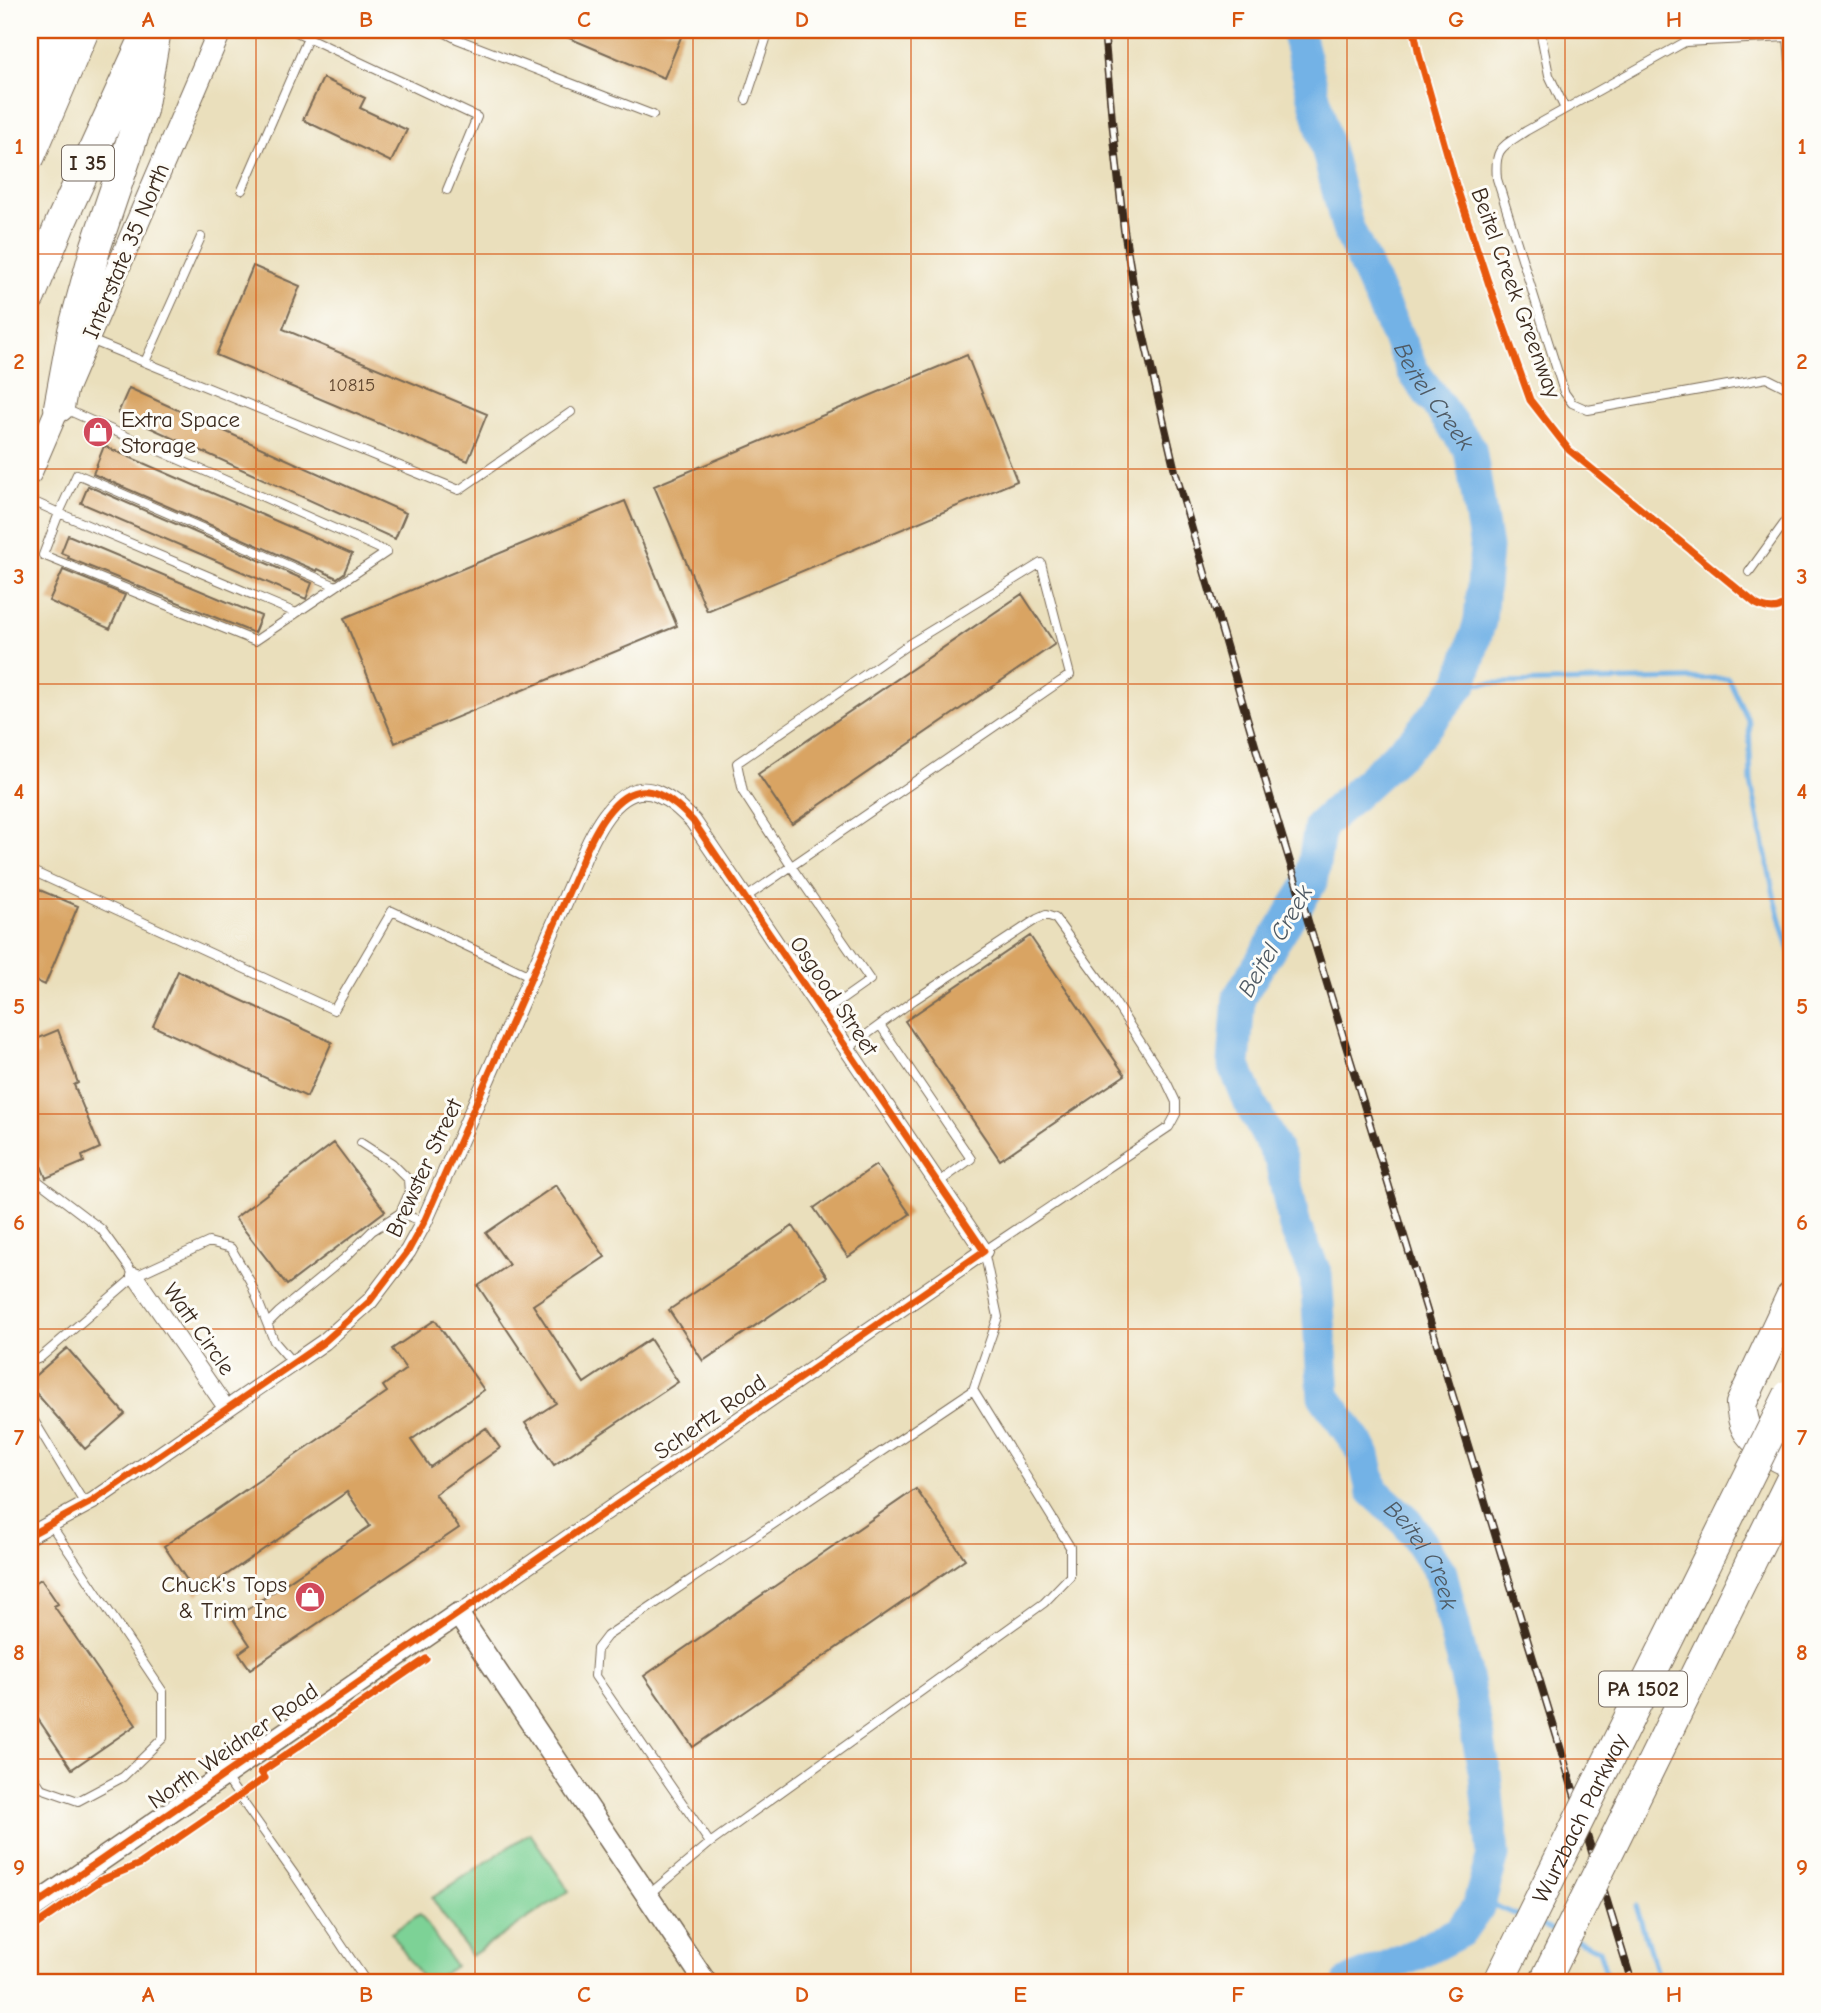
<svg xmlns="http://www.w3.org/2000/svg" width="1821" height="2013" viewBox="0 0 1821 2013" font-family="'Comic Neue',sans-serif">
<rect width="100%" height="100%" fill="#fdfcf7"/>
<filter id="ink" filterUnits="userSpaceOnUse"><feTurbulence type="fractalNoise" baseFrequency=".0143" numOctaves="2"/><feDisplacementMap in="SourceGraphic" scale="14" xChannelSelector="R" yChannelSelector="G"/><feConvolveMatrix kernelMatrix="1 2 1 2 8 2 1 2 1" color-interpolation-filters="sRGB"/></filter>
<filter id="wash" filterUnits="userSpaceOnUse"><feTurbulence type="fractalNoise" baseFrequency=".00686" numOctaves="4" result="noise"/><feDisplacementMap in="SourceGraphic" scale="28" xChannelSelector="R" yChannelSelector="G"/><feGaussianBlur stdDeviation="1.57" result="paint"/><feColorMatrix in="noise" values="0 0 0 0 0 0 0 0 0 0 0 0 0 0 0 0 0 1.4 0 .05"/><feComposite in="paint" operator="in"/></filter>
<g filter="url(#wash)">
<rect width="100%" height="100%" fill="#eadfbc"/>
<path fill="#7dd296" stroke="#5c7e5a" stroke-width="2" d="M530,1833l39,58 -98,65 -39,-58z
M420,1914l35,52 -25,17h-5l-34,-50z"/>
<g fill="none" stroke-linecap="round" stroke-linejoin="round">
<path stroke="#73b2e6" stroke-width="5" d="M1461,684l267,-6 21,44 2,60 23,113 17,61
M1481,1900l41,17
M1636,1906l24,77
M1537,1924l20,8
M1576,1940l23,10 10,33"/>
<path stroke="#73b2e6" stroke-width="33" id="s1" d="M1297,30l50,196 66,145 57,78 16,99 -6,73 -19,63 -46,55 -95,87 -9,56 -72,115 -5,67 15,37 32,60 14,66 21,48 8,121 39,55 9,39 35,32 34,51 25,104 19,97 8,81 -15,52 -17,24 -44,23 -68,29"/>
</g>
<g id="blocks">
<path fill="#d9a464" d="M550,30h134l-20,48z
M323,78l42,20 -5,10 47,22 -16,32 -88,-42z
M253,266l47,20 -17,43 204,85 -19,47 -252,-106z
M967,355l50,126 -310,130 -53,-125z
M129,388l277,125 -11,26 -277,-126z
M104,446l248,108 -8,19 -7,5 -19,-9 -1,2 -224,-97z
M88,486l224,97 -6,16 -225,-96z
M625,501l52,125 -282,117 -51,-125z
M68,535l193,81 -7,17 -186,-75 1,-2 -8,-3z
M63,570l62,25 -15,34 -61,-28z
M1022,594l33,50 -263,180 -34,-50z
M30,886l48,20 -33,79 -15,-7z
M1030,936l95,139 -125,85 -95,-139z
M178,971l154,71 -25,55 -154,-71z
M58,1030l20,53 -4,2 26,63 -18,8 2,6 -38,16 -8,-20 -8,3v-102l9,-4 -5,-15z
M334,1143l51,68 -98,74 -52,-67z
M876,1165l34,49 -62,43 -34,-49z
M556,1185l49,72 -72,48 51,78 66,-44 28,43 -124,83 -29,-42 31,-20 -78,-117 31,-21 -23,-32z
M793,1226l34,51 -124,84 -34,-51z
M435,1320l49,70 -73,50 19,27 56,-39 14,20 -65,46 24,34 -209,141 -11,-16 11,-8 -17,-26 137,-93 -23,-34 -150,103 -33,-49 223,-154 -4,-6 23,-17 -14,-20z
M67,1348l58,66 -40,35 -55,-63v-6z
M916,1489l49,70 -272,188 -49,-71z
M41,1579l17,25 -4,2 82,119 -64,44 -42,-62v-121z"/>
</g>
</g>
<g filter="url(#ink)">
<use href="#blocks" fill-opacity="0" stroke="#786955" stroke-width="2"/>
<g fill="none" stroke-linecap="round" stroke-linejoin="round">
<g stroke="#786955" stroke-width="10">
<path id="service" d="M292,30l185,87 -30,73
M440,30l17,9 196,76
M1540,30l9,45 16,34
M1791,74l-3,-37 -103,5 -159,89c-24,16 -32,16 -29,48l67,213 8,11 16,7 179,-32 24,12
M746,100l23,-70
M242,190l66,-152
M88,339l371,151 112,-78
M145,362l56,-125
M30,500l29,13 -16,42 212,86 132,-89 -322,-143
M1749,572l42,-58
M296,613l-237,-100 18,-39 259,112
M30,870l304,140 58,-99 140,66
M745,898l313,-215 12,-8 -29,-112 -132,81 -172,119 6,29 48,74 79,114 -47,33
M880,1025l91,134 -33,24
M847,1049l67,-49 123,-81 9,-4 9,3 50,69 62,96 9,19v12l-7,13 -185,124 14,66 -25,73 -366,246 -10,13 -2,27 115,167 334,-240 26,-27v-29l-97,-157
M30,1175l71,54 34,47
M400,1213l24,9
M268,1323l11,-11 67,-55 26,-26 28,-18 9,-20 -1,-14 -16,-16 -31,-20
M30,1362l10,-4 95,-82 74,-34 22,6 19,33 24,60 19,22
M30,1414l56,92
M30,1771l11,17 37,13 45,-24 40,-39v-46l-112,-167
M224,1775l70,99 73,109
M648,1895l62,-52"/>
</g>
<g stroke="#786955" stroke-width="18">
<path id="minor" d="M135,1276l92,133
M30,1535l63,-34 231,-159 46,-41 38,-50 16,-29 153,-349c11,-29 39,-98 81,-79 14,6 24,16 35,27l291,430 -526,363"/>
</g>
<g stroke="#786955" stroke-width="24">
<path id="tertiary" d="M30,1909l428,-295 248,369"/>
</g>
<g stroke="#786955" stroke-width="25">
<path id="secondary" d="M30,473l190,-443"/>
</g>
<g stroke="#786955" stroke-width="32">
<path id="motorway" d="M30,91l26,-61
M30,156l54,-126
M30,297l30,-73 83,-182
M59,407l14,-76 23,-85 46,-136 14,-80
M1791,1297l-50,107c1,9 2,20 8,28 10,13 27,25 42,30"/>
</g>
<use href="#service" stroke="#fff" stroke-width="8"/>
<use href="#minor" stroke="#fff" stroke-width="16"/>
<use href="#tertiary" stroke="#fff" stroke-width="21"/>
<use href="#secondary" stroke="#fff" stroke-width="23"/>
<use href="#motorway" stroke="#fff" stroke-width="30"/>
<g stroke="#3b2a1e" stroke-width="8">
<path id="rail" d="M1104,30l8,90 12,110 13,77 38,164 96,329 361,1183"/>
</g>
<use href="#rail" stroke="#fdfcf7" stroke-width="5" stroke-dasharray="16" stroke-linecap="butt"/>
<g stroke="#786955" stroke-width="32" stroke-linecap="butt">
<g id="motorway-bridge">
<path id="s2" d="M1498,1983l291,-588"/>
<path d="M1544,1983l247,-503"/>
</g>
</g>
<use href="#motorway-bridge" stroke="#fff" stroke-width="30"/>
<g stroke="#fdfcf7" stroke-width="11">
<path id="cycleway" d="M1414,30l5,25 37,130 32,97 42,118 39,50 187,154c13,7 26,8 35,-7
M30,1535l63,-34 231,-159 46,-41 38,-50 16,-29 153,-349c11,-29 39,-98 81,-79 14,6 24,16 35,27l291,430 -954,658
M30,1929l71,-49 39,-16 125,-86 -4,-6 165,-113"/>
</g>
<use href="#cycleway" stroke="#e8590c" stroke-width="7"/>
</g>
</g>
<path fill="none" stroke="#d7540e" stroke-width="2" stroke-opacity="0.55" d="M256,30v1953M475,30v1953M693,30v1953M911,30v1953M1128,30v1953M1347,30v1953M1565,30v1953M30,254h1761M30,469h1761M30,684h1761M30,899h1761M30,1114h1761M30,1329h1761M30,1544h1761M30,1759h1761"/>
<defs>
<g id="shop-disc" transform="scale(1.575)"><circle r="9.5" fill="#d1495b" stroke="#fdfcf7"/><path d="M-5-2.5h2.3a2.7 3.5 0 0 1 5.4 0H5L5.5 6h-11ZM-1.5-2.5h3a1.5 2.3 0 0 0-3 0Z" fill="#fff"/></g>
</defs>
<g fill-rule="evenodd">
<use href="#shop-disc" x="98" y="432"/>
<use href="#shop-disc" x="310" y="1597"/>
</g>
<g text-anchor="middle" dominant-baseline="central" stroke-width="6" stroke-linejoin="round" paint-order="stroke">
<g font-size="19" fill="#624830">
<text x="352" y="385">10815</text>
</g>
<g fill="#fdfcf7" stroke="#75695f" stroke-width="2">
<rect x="62" y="145.5" width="52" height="35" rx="5"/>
<rect x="1599" y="1671.5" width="88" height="35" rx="5"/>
</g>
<g font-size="21" font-weight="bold" fill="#3b2a1e">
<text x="88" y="163">I 35</text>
<text x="1643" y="1689">PA 1502</text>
</g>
<g font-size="23" fill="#3b2a1e" stroke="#fdfcf7">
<text transform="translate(126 251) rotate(-67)">Interstate 35 North</text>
<text transform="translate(1516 293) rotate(70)">Beitel Creek Greenway</text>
<text transform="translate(834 996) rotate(56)">Osgood Street</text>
<text transform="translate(424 1168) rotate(-65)">Brewster Street</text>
<text transform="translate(199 1329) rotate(55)">Watt Circle</text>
<text transform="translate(710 1417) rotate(-35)">Schertz Road</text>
<text transform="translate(233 1746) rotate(-35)">North Weidner Road</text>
<text stroke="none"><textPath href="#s2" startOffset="184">Wurzbach Parkway</textPath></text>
</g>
<g font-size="23" fill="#3b2a1e" stroke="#fdfcf7" text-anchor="start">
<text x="121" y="419">Extra Space<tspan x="121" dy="26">Storage</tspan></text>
<text x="287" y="1584" text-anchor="end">Chuck's Tops<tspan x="287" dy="26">&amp; Trim Inc</tspan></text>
</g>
<g font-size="24" font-style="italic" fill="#4f5a64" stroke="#fdfcf7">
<text stroke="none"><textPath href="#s1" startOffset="394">Beitel Creek</textPath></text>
<text transform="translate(1275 941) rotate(-60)">Beitel Creek</text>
<text stroke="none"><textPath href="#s1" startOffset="1698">Beitel Creek</textPath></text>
</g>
</g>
<rect width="1821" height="2013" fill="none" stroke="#fdfcf7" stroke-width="77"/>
<rect x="38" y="38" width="1745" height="1936" fill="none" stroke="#d7540e" stroke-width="2.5"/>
<g font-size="23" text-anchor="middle" font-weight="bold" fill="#d7540e">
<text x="148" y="27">A</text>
<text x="366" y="27">B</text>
<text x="584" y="27">C</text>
<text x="802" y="27">D</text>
<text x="1020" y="27">E</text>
<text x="1238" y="27">F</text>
<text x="1456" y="27">G</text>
<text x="1674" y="27">H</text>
<text x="19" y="154">1</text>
<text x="1802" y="154">1</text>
<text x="19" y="369">2</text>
<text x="1802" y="369">2</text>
<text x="19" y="584">3</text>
<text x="1802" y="584">3</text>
<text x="19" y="799">4</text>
<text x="1802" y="799">4</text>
<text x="19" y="1014">5</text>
<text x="1802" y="1014">5</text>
<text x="19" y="1230">6</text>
<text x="1802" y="1230">6</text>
<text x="19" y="1445">7</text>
<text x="1802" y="1445">7</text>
<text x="19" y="1660">8</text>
<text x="1802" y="1660">8</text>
<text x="19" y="1875">9</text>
<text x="1802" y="1875">9</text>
<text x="148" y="2002">A</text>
<text x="366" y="2002">B</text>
<text x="584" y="2002">C</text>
<text x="802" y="2002">D</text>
<text x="1020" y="2002">E</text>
<text x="1238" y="2002">F</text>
<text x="1456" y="2002">G</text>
<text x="1674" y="2002">H</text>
</g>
</svg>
